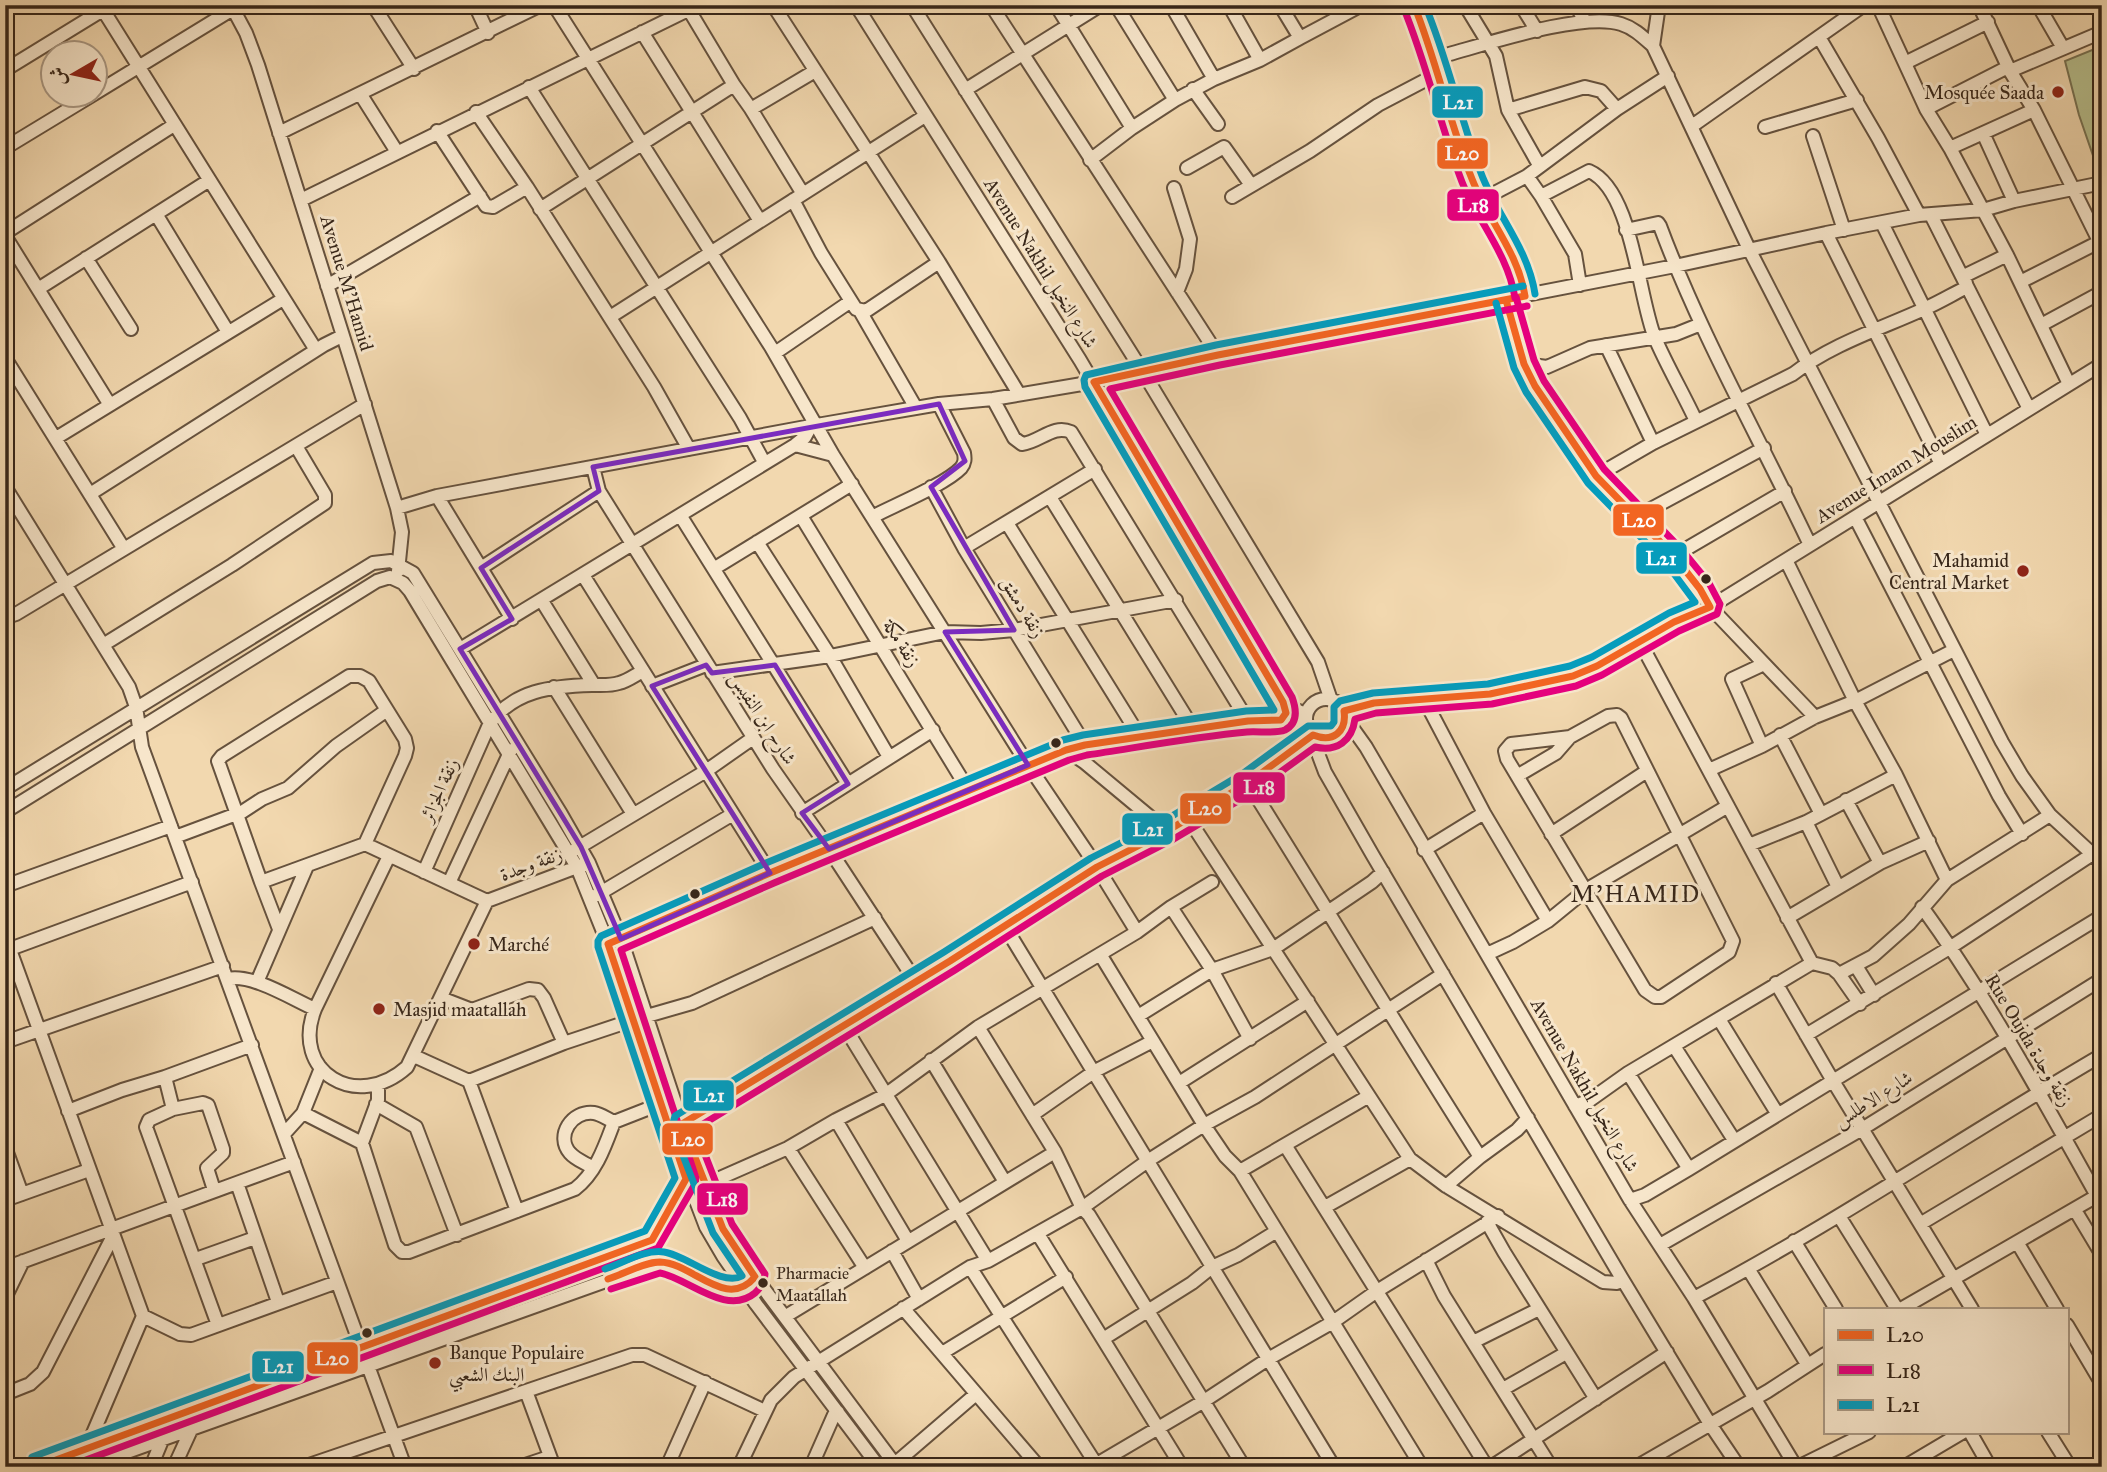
<svg xmlns="http://www.w3.org/2000/svg" width="2107" height="1472" viewBox="0 0 2107 1472" font-family="'IM FELL Great Primer',Amiri,serif">
<rect width="100%" height="100%" fill="#f2d8af"/>
<filter id="stains"><feTurbulence type="fractalNoise" baseFrequency=".00286" numOctaves="4"/><feColorMatrix values="0 0 0 0 .2 0 0 0 0 .09 0 0 0 0 .02 0 0 0 .5 -.17"/></filter>
<radialGradient id="worn" r=".72"><stop offset=".6" stop-color="#630" stop-opacity="0"/><stop offset="1" stop-color="#630" stop-opacity=".3"/></radialGradient>
<path fill="#b7bf8d" stroke="#777253" stroke-width="2" d="M2102,46v123l-4,1 -19,-55 -14,-54z"/>
<g fill="none" stroke-linecap="round" stroke-linejoin="round">
<g stroke="#66523e" stroke-width="16">
<path id="minor" d="M100,5l216,345
M231,5l15,28 12,32 139,443 5,24 -4,39
M373,5l41,64
M475,5l13,28
M554,5l217,342 62,108 195,310 69,102 40,65
M773,5l166,257 80,132
M856,5l224,355 199,338 12,10 15,6
M912,5l231,367 175,290 13,38
M991,5l227,350
M1056,5l76,123 43,-28 -59,-95
M1171,5l43,74 46,-19 -31,-55
M1280,5l20,33 62,-33
M1414,5c25,57 36,117 58,174 15,40 50,73 53,117
M1465,5l31,51 12,54 31,55
M1521,5l16,26
M1576,5l9,17
M1878,5l48,104 24,39 57,107 62,129
M1979,5l31,66 24,39 68,137
M2038,5l25,43
M642,32l118,189
M1819,37l59,101 41,77
M1653,46l6,-41
M1435,58c43,-11 146,-47 186,-34 13,4 22,13 32,22l96,203 253,493 20,34 28,39 52,48
M1260,60l40,-22
M1905,63l83,-41
M5,70l106,-65
M2010,71l92,-39
M734,85l17,24 64,-38
M529,87l211,331 24,44
M1193,89l25,35
M965,90l136,-85
M94,94l139,-85
M361,95l36,57
M1175,100l39,-21
M751,109l52,85
M1926,109l82,-42
M1508,110l77,-23 16,4 16,18
M476,112l51,75 127,200 35,62
M1692,126l172,-121
M1765,127l92,-27
M437,131l49,75 7,1 34,-20
M279,133l262,-128
M1983,133l31,68
M1813,136l31,94
M5,148l89,-54
M1950,148l84,-38
M1090,160l42,-32
M1187,168l37,-21 27,38
M1527,176l14,20 48,-25c44,19 49,126 66,167 12,28 28,55 41,83
M1174,188l16,51 -4,30 -9,23
M1541,196l34,58 5,31
M1232,197l78,-46 68,-46 61,-32
M301,200l397,-195
M793,200l28,53 35,56 10,2 73,-49
M1481,200l46,-24 90,-67 51,-33
M540,209l194,-124 -45,-75
M156,214l72,118
M1931,215l98,194
M1882,223l105,212
M1626,230l32,-7 2,3c41,110 100,213 150,319
M5,233l169,-108
M1826,233l115,231
M5,236l105,169
M86,258l45,71
M2020,282l79,-40
M327,286l153,-90
M38,289l170,-108
M1506,300l18,64 11,22 61,90 78,80 26,33 10,18 105,110
M860,311l56,97
M610,317l315,-201
M2041,325l61,-33
M1606,345l47,98
M775,353l76,-52
M5,358l119,191
M1524,364l23,3 43,-19 86,-14 25,-10
M993,399l21,39 8,6c18,-2 31,-20 49,-12l177,289
M56,438l227,-139
M795,445l38,10
M593,467l6,24 174,278 56,80 87,133
M1596,476l57,-33 140,-69c39,-30 87,-45 131,-65 14,-6 29,-15 43,-22l-3,-11 43,-21
M5,487l124,200 7,20 6,40 263,720
M931,487l33,61 121,197
M90,494l234,-149 18,-9
M437,496l75,123
M1050,497l144,233
M397,508l40,-12 374,-70 128,-22 54,-5 101,-17 124,-27 457,-89 151,-33 93,-18 64,-5 31,-9 88,-18
M680,515l168,269
M801,516l168,275
M874,516c21,-11 72,-32 87,-48 4,-5 4,-9 3,-15l-25,-49
M1636,517l128,-69
M1855,517l144,279 23,38
M1007,523l133,214
M757,542l73,114 59,101
M964,548l131,-79
M1674,556l111,-65
M1786,560l69,141 41,74 51,105
M481,568l118,-77
M715,568l137,-84
M583,575l187,298
M542,601l52,84
M5,614l5,2 6,-2 349,-210
M1640,642l172,321
M103,645l129,-80 93,-62v-8l-29,-49
M460,649l335,-204 10,-8 6,-11
M712,673l118,-17 115,-24 36,1 33,-3 162,-30
M349,676h11l9,5 36,58 2,9 -2,8 -40,88 -104,38 -43,-121 4,-5z
M652,686l54,-21
M554,687l79,127
M1306 719a20 20 0 1 1 40 0a20 20 0 1 1-40 0Z
M1424,699l60,114 64,108
M1344,711l30,-8 116,-9 83,-18 24,-10 77,-44 36,-15 392,-243
M1617,715l4,3 112,223 -4,11 -68,45h-6l-10,-7 -138,-231 -2,-8 6,-7 59,-7 38,-21z
M1346,719l20,28 264,453 64,98 102,169
M1780,735l41,79
M1317,737l2,19 6,16 47,82 249,423 89,147 29,43
M1762,746l-30,-67 32,-15
M1066,750l18,12 83,69
M1709,770l53,-24 53,-29 40,-16 99,-51
M1517,776l39,-23 14,-16
M1248,783c78,124 153,250 232,374
M5,789l368,-226 18,-2 22,12 148,241 28,49 32,76 61,185 22,61 19,44 32,48 142,190
M1846,800l34,63
M5,812l372,-231 13,-4 13,6 7,8 167,276 31,77 61,186 37,97 17,29 33,48 123,163
M802,813l131,-83
M1188,818l222,341 36,27 157,96 14,1 4,-6
M1806,822l32,65
M1551,834l96,-63
M175,837l67,-25 20,-13 26,-11 48,-42 51,-36
M365,844l122,57
M1749,845l57,-23 90,-47
M576,849l130,-78 47,-33
M1424,850l60,-37
M389,856l-74,153c-25,63 42,103 92,58l80,-166
M424,872l65,-147c24,-35 63,-39 103,-40 9,0 18,1 27,-2 9,-2 16,-8 24,-12
M261,882l18,47
M449,883l62,-133
M5,886l166,-60
M597,895l136,-81
M487,901l98,-37
M1171,907l41,63 38,69
M1922,907c66,91 120,191 175,289
M1787,918l93,-55 49,-22
M1004,925l330,542
M5,936l138,380 -58,136
M615,941l155,-68 296,-123 19,-5 163,-24 58,-1
M10,949l182,-67
M1100,954l104,171 21,31 15,15 182,296
M1487,954l26,-12 35,-21 38,-31 142,-84
M1856,966l18,29
M1839,974l21,30
M227,979c25,-6 65,20 88,30
M257,982l50,-116
M1776,983l57,98 139,228
M441,998l31,12 57,-21 9,1 6,8 20,45
M1138,1016l74,-46 61,-21 99,-67 11,-10
M1719,1019l58,94
M844,1026l144,235
M978,1027l77,125 27,56 7,7 155,252
M1806,1035l145,-88 143,-94
M5,1042l218,-76
M1674,1046l60,94
M414,1056l55,25 48,130
M931,1060l74,122
M1628,1073l61,96
M469,1081l95,-38 69,-23 59,-17 183,-85
M1179,1083l129,-82
M378,1086v14l-16,43 33,102 7,7h7l166,-63c21,-16 30,-43 39,-67l46,-18
M376,1104l40,23 41,108
M1575,1106l15,-6 38,-27 184,-110 20,5 7,6 34,-18 36,-32 38,-44 103,-65
M173,1109l30,-6 5,2 15,44v4l-16,15 7,22
M68,1111l54,-21 43,-13
M303,1113l18,-45
M1032,1115l63,-44 58,-30
M836,1120l72,121
M676,1127l274,-166 147,-94 70,-36 81,-48 65,-48
M284,1134l19,-21 59,30
M1285,1145l202,322
M5,1147l17,47
M788,1148l77,120
M593,1168c-7,-5 -17,-8 -23,-15 -15,-17 2,-43 24,-40 7,1 13,6 20,9
M1240,1171l129,-75
M237,1183l41,119
M704,1185l84,-37 48,-28 49,-25 93,-68 159,-95 34,-25 41,-25
M1446,1186l34,-29 37,-27 11,-12
M5,1200l84,-30
M1630,1200l15,-5 44,-26 413,-253
M1325,1207l85,-48
M2075,1210l27,45
M1839,1216l58,93
M1487,1222l17,30 92,147
M1920,1224l182,-109
M1038,1234l144,233
M1794,1241l42,68
M2017,1242l40,67
M1660,1245l202,-116 240,-150
M892,1251l27,48
M196,1259l59,-21
M1426,1260l18,36 107,171
M970,1267l126,197
M5,1268l289,-106
M1749,1270l58,94
M5,1298l18,-37
M1694,1298c140,-74 271,-163 408,-243
M903,1308l136,159
M1901,1309l201,-116
M143,1316l37,18 11,1 146,-53
M786,1316l269,-164
M218,1325l-72,-198 3,-7 24,-11 -8,-32 87,-32
M2067,1325l35,59
M1103,1339l89,-56 20,-16 26,-12 39,-24
M1473,1342l66,-33
M942,1353l124,-76
M1503,1389l63,-36
M526,1391l28,76
M5,1394l25,-10 13,-12 70,-136
M1970,1432l20,35
M2048,1432l22,35
M36,1467l616,-227 27,-51 10,-13
M85,1467l574,-205 74,28h8l7,-6
M151,1467l17,-41v-9
M174,1467l17,-37 6,-23
M303,1467l329,-112h13l120,56
M519,1467l30,-10
M667,1467l38,-85
M739,1467l32,-67 23,-23 176,-110 18,-6 94,-53 67,-48 55,-35 51,-28 188,-123
M811,1467l23,-52 4,-3
M891,1467l85,-73
M1092,1467l112,-66 64,-42 65,-37 44,-31 121,-75
M1491,1467l176,-115
M1636,1467l132,-76 57,-37
M1798,1467l71,-35
M1904,1467l59,-35"/>
</g>
<use href="#minor" stroke="#f7e6cb" stroke-width="12"/>
<g stroke="#f7e6cb" stroke-width="12">
<path id="bus-1" d="M1414,5c23,57 35,117 58,174 16,41 46,73 53,117
M608,1279c16,-5 36,-17 52,-17 33,1 66,49 95,15l-32,-48 -41,-105 268,-163 147,-94 70,-36 81,-48 65,-48c20,8 34,-3 31,-24l30,-8 116,-9 83,-18 24,-10 77,-44 36,-15 -10,-18 -26,-33 -78,-80 -61,-90 -11,-22 -18,-64
M37,1467l615,-227 34,-61 -78,-235 162,-71 296,-123 19,-5 163,-24 33,-1 5,-7 -3,-11 -189,-320 124,-27 307,-59"/>
</g>
<g stroke="#f7e6cb" stroke-width="12">
<path id="bus-2" d="M1404,9c23,56 36,116 58,173 16,40 46,72 53,116
M611,1289l49,-16c28,5 66,44 95,20 6,-6 10,-11 10,-19l-33,-50 -37,-95 260,-159 147,-94 70,-36 81,-48 62,-45c22,5 37,-6 40,-28l21,-6 116,-9 84,-18 26,-11 77,-44 38,-17 3,-10 -11,-21 -27,-33 -78,-81 -60,-88 -10,-21 -18,-63
M67,1467l591,-219 37,-64 1,-6 -75,-228 153,-67 295,-123 18,-5c53,-8 107,-18 160,-23 12,-1 28,2 38,-2 14,-7 11,-22 7,-33l-182,-308 110,-24 307,-59"/>
</g>
<g stroke="#f7e6cb" stroke-width="12">
<path id="bus-3" d="M1425,5c23,55 35,113 56,168 16,43 47,75 54,121
M605,1269c18,-6 40,-20 59,-17 22,3 58,35 78,24l-29,-43 -41,-106 3,-11 269,-164 147,-94 71,-36 80,-48 66,-48h23l3,-4v-15l6,-6 33,-8 115,-9 82,-18 22,-9 77,-44 26,-11 -29,-39 -78,-80 -62,-91 -12,-24 -18,-65
M32,1457l613,-226 30,-53 -77,-231v-6l3,-5 165,-73 297,-123 20,-5 163,-24 28,-1 -189,-323 -1,-7 2,-5 130,-30 307,-59"/>
</g>
<use href="#bus-1" stroke="#f26522" stroke-width="7"/>
<use href="#bus-2" stroke="#e5007d" stroke-width="7"/>
<use href="#bus-3" stroke="#069cbc" stroke-width="7"/>
</g>
<path fill="none" stroke="#7b2cbf" stroke-width="5" stroke-linejoin="round" d="M939,404l26,57 -34,26 83,143 -69,2 83,133 -199,84 -27,-36 46,-29 -73,-119 -63,8 -6,-8 -54,21 118,187 -149,66 -40,-92 -121,-198 52,-30 -31,-51 118,-77 -6,-24z"/>
<g fill="#8f2418" stroke="#f7e6cb" stroke-width="2.5">
<circle cx="2058" cy="92" r="7"/>
<circle cx="2023" cy="571" r="7"/>
<circle cx="474" cy="944" r="7"/>
<circle cx="379" cy="1009" r="7"/>
<circle cx="435" cy="1363" r="7"/>
</g>
<g fill="#372619" stroke="#f7e6cb" stroke-width="2.5">
<circle cx="1706" cy="579" r="6"/>
<circle cx="1056" cy="743" r="6"/>
<circle cx="695" cy="894" r="6"/>
<circle cx="763" cy="1283" r="6"/>
<circle cx="367" cy="1333" r="6"/>
</g>
<g text-anchor="middle" dominant-baseline="central" stroke-width="6" stroke-linejoin="round" paint-order="stroke">
<g font-size="17" fill="#372619" stroke="#f7e6cb" text-anchor="start">
<text x="776" y="1273">Pharmacie<tspan x="776" dy="22">Maatallah</tspan></text>
</g>
<g font-size="19" fill="#372619" stroke="#f7e6cb" text-anchor="start">
<text x="2044" y="92" text-anchor="end">Mosquée Saada</text>
<text x="2009" y="560" text-anchor="end">Mahamid<tspan x="2009" dy="22">Central Market</tspan></text>
<text x="488" y="944">Marché</text>
<text x="393" y="1009">Masjid maatallah</text>
<text x="449" y="1352">Banque Populaire<tspan x="449" dy="22">البنك الشعبي</tspan></text>
</g>
<g font-size="19" fill="#372619" stroke="#f7e6cb">
<text transform="translate(1041 263) rotate(58)">Avenue Nakhil شارع النخيل</text>
<text transform="translate(347 283) rotate(73)">Avenue M'Hamid</text>
<text transform="translate(1896 469) rotate(-32)">Avenue Imam Mouslim</text>
<text transform="translate(1023 607) rotate(59)">زنقة دمشق</text>
<text transform="translate(902 643) rotate(58)">زنقة مكة</text>
<text transform="translate(763 718) rotate(57)">شارح ابن النفيس</text>
<text transform="translate(439 790) rotate(-66)">زنقة الجزائر</text>
<text transform="translate(531 864) rotate(-20)">زنقة وجدة</text>
<text transform="translate(2029 1040) rotate(59)">Rue Oujda زنقة وجدة</text>
<text transform="translate(1585 1085) rotate(60)">Avenue Nakhil شارع النخيل</text>
<text transform="translate(1873 1099) rotate(-32)">شارع الاطلس</text>
</g>
<g font-size="23" letter-spacing="2" fill="#372619" stroke="#f7e6cb">
<text x="1636" y="894">M'HAMID</text>
</g>
</g>
<g stroke="#f7e6cb" stroke-width="2.5">
<rect x="1431" y="85" width="53" height="34" rx="7" fill="#069cbc"/>
<rect x="1436" y="137" width="53" height="33" rx="7" fill="#f26522"/>
<rect x="1446" y="188" width="54" height="34" rx="7" fill="#e5007d"/>
<rect x="1612" y="503" width="53" height="34" rx="7" fill="#f26522"/>
<rect x="1635" y="541" width="53" height="34" rx="7" fill="#069cbc"/>
<rect x="1232" y="771" width="54" height="33" rx="7" fill="#e5007d"/>
<rect x="1179" y="792" width="53" height="33" rx="7" fill="#f26522"/>
<rect x="1121" y="812" width="53" height="34" rx="7" fill="#069cbc"/>
<rect x="682" y="1079" width="53" height="33" rx="7" fill="#069cbc"/>
<rect x="661" y="1122" width="53" height="34" rx="7" fill="#f26522"/>
<rect x="696" y="1182" width="53" height="34" rx="7" fill="#e5007d"/>
<rect x="306" y="1341" width="53" height="34" rx="7" fill="#f26522"/>
<rect x="251" y="1350" width="54" height="33" rx="7" fill="#069cbc"/>
</g>
<g font-size="19" text-anchor="middle" font-weight="bold" fill="#fff">
<text x="1458" y="109">L21</text>
<text x="1462" y="160">L20</text>
<text x="1473" y="212">L18</text>
<text x="1639" y="527">L20</text>
<text x="1661" y="565">L21</text>
<text x="1259" y="794">L18</text>
<text x="1205" y="815">L20</text>
<text x="1148" y="836">L21</text>
<text x="709" y="1102">L21</text>
<text x="688" y="1146">L20</text>
<text x="722" y="1206">L18</text>
<text x="332" y="1365">L20</text>
<text x="278" y="1373">L21</text>
</g>
<rect width="2107" height="1472" fill="none" stroke="#f2d8af" stroke-width="28"/>
<rect x="7" y="7" width="2093" height="1458" fill="none" stroke="#372619" stroke-width="3.5"/>
<rect x="14" y="14" width="2079" height="1444" fill="none" stroke="#372619" stroke-width="2"/>
<rect x="1824" y="1308" width="245" height="126" fill="#f7e6cb" stroke="#aa9984" stroke-width="2"/>
<rect x="1838" y="1330" width="35" height="10" fill="#f26522" stroke="#aa9984" stroke-width="2"/>
<text x="1886" y="1342" font-size="21" fill="#372619">L20</text>
<rect x="1838" y="1365" width="35" height="10" fill="#e5007d" stroke="#aa9984" stroke-width="2"/>
<text x="1886" y="1378" font-size="21" fill="#372619">L18</text>
<rect x="1838" y="1400" width="35" height="10" fill="#069cbc" stroke="#aa9984" stroke-width="2"/>
<text x="1886" y="1412" font-size="21" fill="#372619">L21</text>
<g transform="translate(74 74) rotate(261)"><circle r="33" fill="#f7e6cb" stroke="#aa9984" stroke-width="2"/>
<path d="M0-5L12 26L0 18L-12 26Z" fill="#8f2418"/>
<text y="-10" font-size="19" font-weight="bold" text-anchor="middle" fill="#372619">ش</text>
</g>
<rect width="100%" height="100%" filter="url(#stains)"/>
<rect width="100%" height="100%" fill="url(#worn)"/>
</svg>
